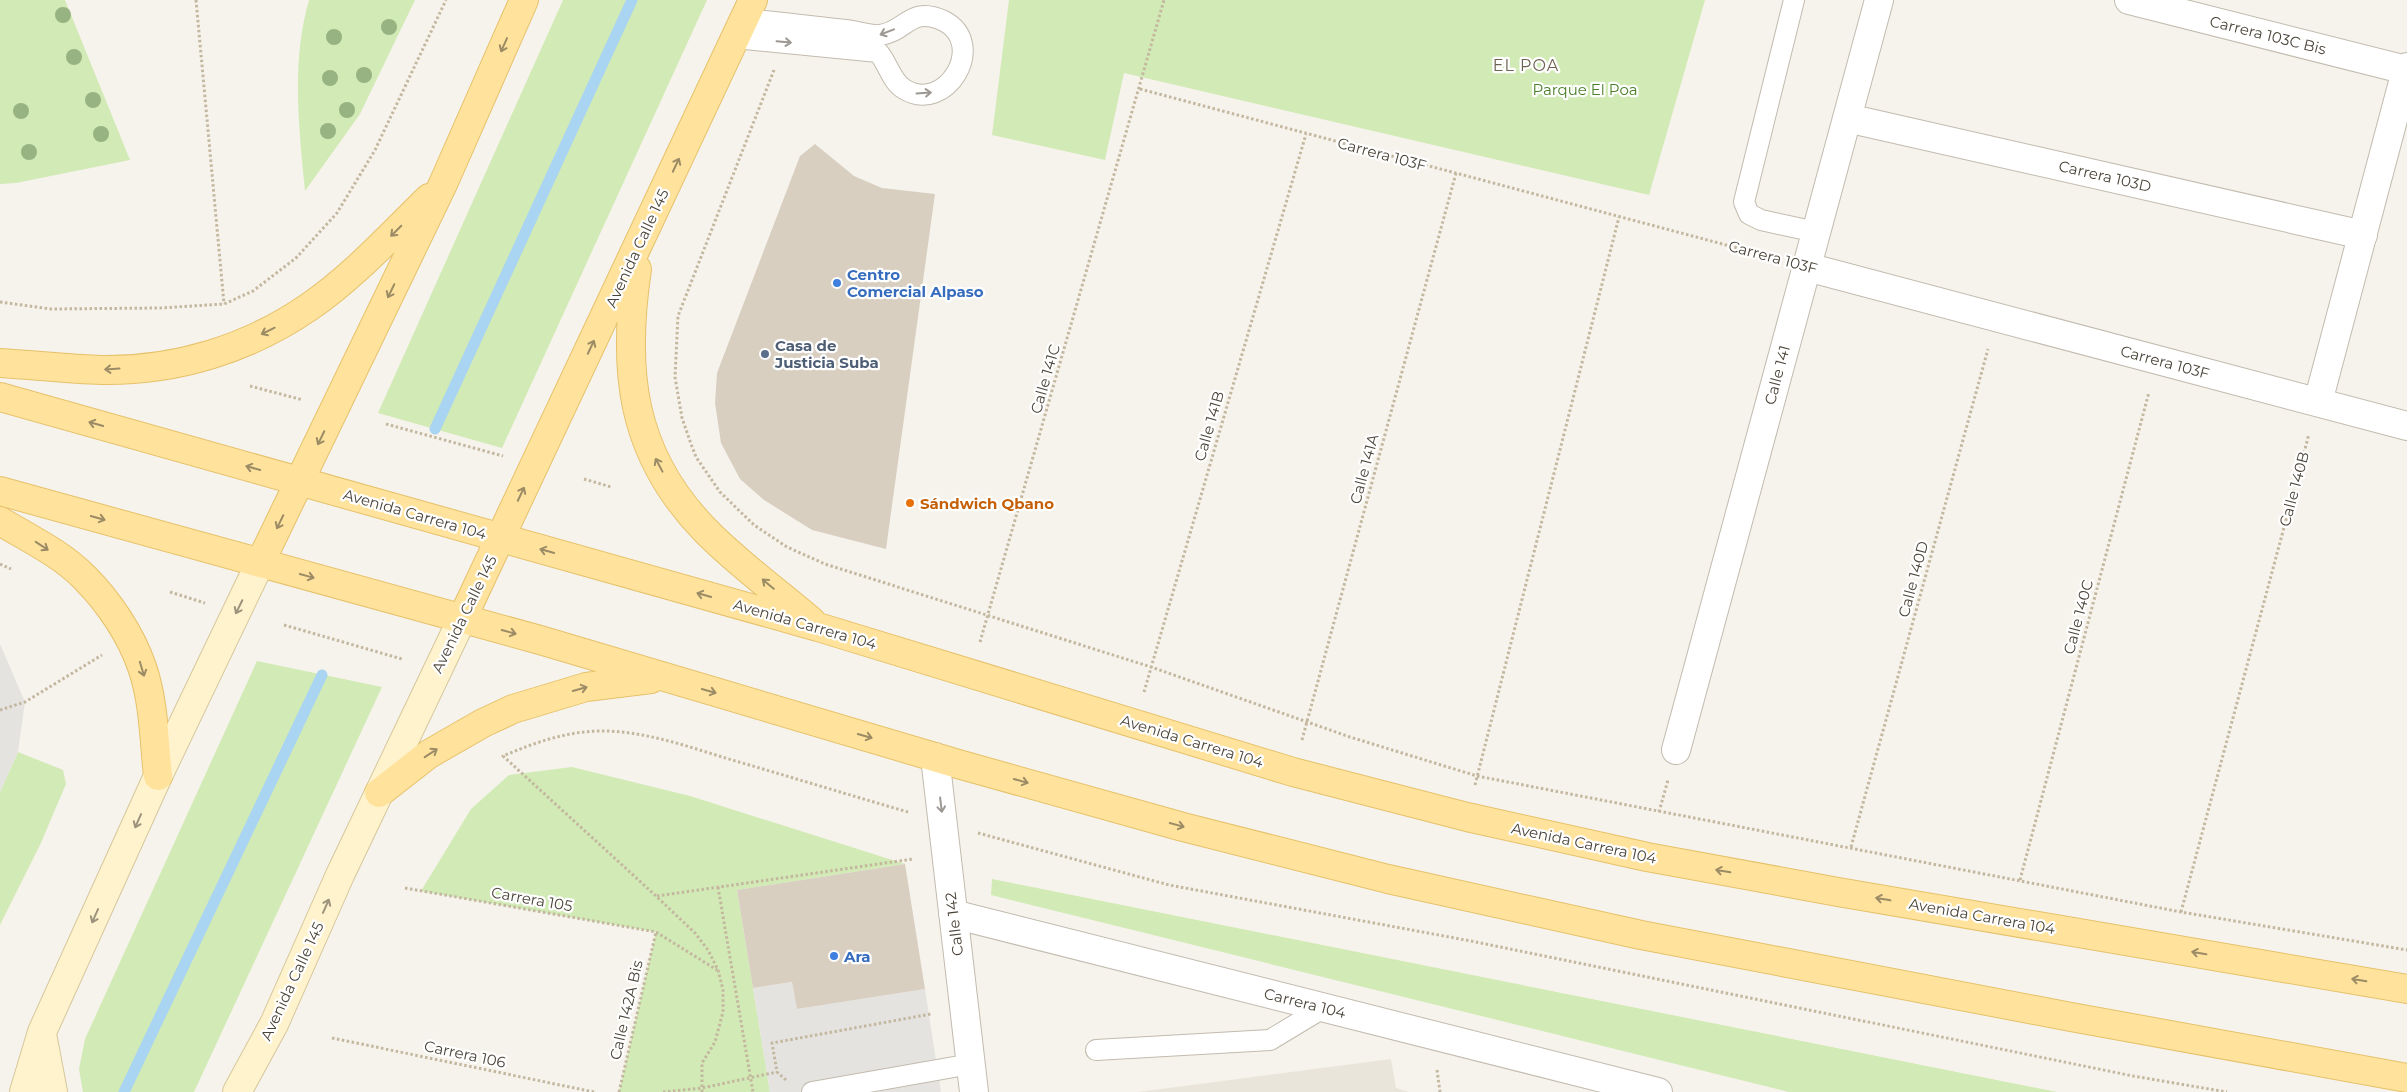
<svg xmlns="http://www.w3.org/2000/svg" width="2407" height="1092" viewBox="0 0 2407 1092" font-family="Montserrat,sans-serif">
<rect width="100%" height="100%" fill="#f6f3ec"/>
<path fill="#eae5da" d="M1391,1059l5,29 13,4h-271z"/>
<path fill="#d2eab5" d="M0,0h65l65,160 -114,23 -16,1z
M309,0h106l-55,114 -55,77c-6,-64 -14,-128 4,-191z
M563,0h144l-205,448 -124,-35z
M1009,0h696l-56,195 -525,-122 -19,87 -113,-25z
M257,661l125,26 -188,405h-111l-4,-23 6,-30z
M18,752l45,18 3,14 -26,61 -40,80v-133z
M572,767l118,29 215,68 -168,26 33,202h-151l37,-160 -235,-41 50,-82 38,-34z
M992,879l1065,213h-268l-798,-197z"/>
<path fill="#e5e3e0" d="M0,644l25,58 -7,50 -18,40z
M792,982l5,27 128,-20 16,103h-171l-17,-104z"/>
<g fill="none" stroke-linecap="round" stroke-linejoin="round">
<path stroke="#a9d4f2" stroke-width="11" d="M435,429l197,-429
M124,1092l198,-417"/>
</g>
<path fill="#d8cfc1" d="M815,144l39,32 28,12 53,6 -49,355 -74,-19 -48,-30 -24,-21 -19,-36 -6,-40 2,-30 83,-217z
M905,864l20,125 -128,20 -5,-27 -39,6 -16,-98z"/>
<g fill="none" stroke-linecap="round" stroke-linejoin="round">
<g stroke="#c2bbae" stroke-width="22">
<path id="service" d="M1794,0l-50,202 5,12 12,6 55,12
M735,38l143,14c10,11 13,29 26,37 42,26 84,-45 40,-68 -34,-16 -38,11 -64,14 -10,1 -23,-4 -34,-5 -34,-4 -68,-8 -102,-11
M1096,1050l174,-10 53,-32
M812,1092l159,-28"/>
</g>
<g stroke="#c2bbae" stroke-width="30">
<path id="minor" d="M2129,0l277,70
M1847,118l516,117
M1807,267l600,159
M2318,402l89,-335
M1676,750l203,-750
M935,757l39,335
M953,914l705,178"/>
</g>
<g stroke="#d6c79b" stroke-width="30">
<path id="secondary" d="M43,1039l10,53
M24,1092l18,-60 116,-256 102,-213
M237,1092l37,-68 66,-149 122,-256"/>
</g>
<g stroke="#e6c16a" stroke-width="30">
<path id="primary" d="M637,269c-15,100 -7,184 68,261 32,33 71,61 106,91
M0,363c34,2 68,6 102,7 74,1 146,-21 207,-63 44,-30 82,-72 120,-109
M0,397l818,230 475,145 174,45 180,40 191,35 569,97
M0,491l540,149 418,124 225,63 205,52 253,56 430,82 336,61
M0,521c28,17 62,33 85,57 24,24 46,57 57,89 12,34 12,73 16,109
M260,563l183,-379 81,-184
M462,619l291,-619
M379,793l50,-39 54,-31 30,-14 73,-22 65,-8"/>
</g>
<path stroke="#c4b79f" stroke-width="3" stroke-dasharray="2.5 2.5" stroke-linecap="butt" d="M196,0l28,304
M774,70l-96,246 -3,61 7,41 9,26 5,13 24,35 34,33 33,22 38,17 326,103 199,70 127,39 704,136 226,38
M1140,89l635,169
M0,302l51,7 109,-1 64,-4 29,-13 43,-33 41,-45 38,-63 71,-150
M250,386l53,14
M386,424l117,32
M584,479l27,8
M0,564l11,5
M170,592l35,11
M284,625l118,34
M980,642l184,-642
M1144,692l162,-558
M0,710l25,-8 77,-47
M1302,740l154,-567
M1475,785l144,-568
M1659,812l9,-32
M978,833l191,52 302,56 662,135 94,16
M1851,847l137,-498
M2020,880l129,-488
M718,887l35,205
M405,888l251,44 61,38
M657,896l256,-37
M2181,912l128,-478
M332,1038l262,54
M1437,1070l3,22
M786,1080l-9,-8 -5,-29 159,-29
M619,1092l37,-160
M663,1092l39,-4 75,-16
M702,1092v-29l13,-21 8,-30v-22l-5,-20 -10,-20 -13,-17 -39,-37 -153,-140c31,-13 61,-24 95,-25 45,-1 91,16 134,29 59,17 117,35 176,52"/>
<use href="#service" stroke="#fff" stroke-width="20"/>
<use href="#minor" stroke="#fff" stroke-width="28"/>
<use href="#secondary" stroke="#fff3cd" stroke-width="28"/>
<use href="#primary" stroke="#ffe39c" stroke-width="28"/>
</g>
<g fill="#97b381">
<circle cx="63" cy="15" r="8"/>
<circle cx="389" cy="27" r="8"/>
<circle cx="334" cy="37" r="8"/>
<circle cx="74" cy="57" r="8"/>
<circle cx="364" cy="75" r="8"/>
<circle cx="330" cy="78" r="8"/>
<circle cx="93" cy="100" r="8"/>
<circle cx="347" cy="110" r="8"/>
<circle cx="21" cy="111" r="8"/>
<circle cx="328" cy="131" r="8"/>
<circle cx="101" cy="134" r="8"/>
<circle cx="29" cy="152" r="8"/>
</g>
<defs><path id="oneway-shaft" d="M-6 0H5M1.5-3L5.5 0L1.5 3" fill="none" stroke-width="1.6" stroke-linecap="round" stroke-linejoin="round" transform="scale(1.25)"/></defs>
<g stroke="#9c9892">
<use href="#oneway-shaft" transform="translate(887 32) rotate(159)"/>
<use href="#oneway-shaft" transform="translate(784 42) rotate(5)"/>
<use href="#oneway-shaft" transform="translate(924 93) rotate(-4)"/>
<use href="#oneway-shaft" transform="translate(941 805) rotate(83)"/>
</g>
<g stroke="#9c8c66">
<use href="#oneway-shaft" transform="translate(504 45) rotate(114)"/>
<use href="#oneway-shaft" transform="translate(676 165) rotate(-65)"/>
<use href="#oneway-shaft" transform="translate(396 231) rotate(135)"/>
<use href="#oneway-shaft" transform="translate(391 291) rotate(116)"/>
<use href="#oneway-shaft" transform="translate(268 331) rotate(154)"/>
<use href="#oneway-shaft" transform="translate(591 347) rotate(-65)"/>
<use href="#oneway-shaft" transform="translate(112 369) rotate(176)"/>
<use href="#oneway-shaft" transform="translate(96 424) rotate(-164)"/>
<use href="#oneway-shaft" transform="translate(321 438) rotate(116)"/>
<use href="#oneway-shaft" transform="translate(659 465) rotate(-118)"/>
<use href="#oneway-shaft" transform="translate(253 468) rotate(-164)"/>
<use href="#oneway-shaft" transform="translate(521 494) rotate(-65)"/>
<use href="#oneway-shaft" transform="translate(98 518) rotate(16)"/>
<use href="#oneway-shaft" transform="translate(280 522) rotate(116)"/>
<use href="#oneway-shaft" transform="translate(42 546) rotate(33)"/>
<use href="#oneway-shaft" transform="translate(547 551) rotate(-164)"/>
<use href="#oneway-shaft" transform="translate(307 576) rotate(15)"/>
<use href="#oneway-shaft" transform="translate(768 584) rotate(-140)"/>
<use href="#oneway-shaft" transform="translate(704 595) rotate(-164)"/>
<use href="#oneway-shaft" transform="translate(509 632) rotate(15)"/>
<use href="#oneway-shaft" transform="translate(142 669) rotate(73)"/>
<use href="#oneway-shaft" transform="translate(580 689) rotate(-16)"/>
<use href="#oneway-shaft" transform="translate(709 691) rotate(16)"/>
<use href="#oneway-shaft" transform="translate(865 736) rotate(16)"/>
<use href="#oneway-shaft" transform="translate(431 753) rotate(-33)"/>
<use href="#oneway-shaft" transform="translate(1021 781) rotate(16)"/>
<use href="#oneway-shaft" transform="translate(1177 825) rotate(15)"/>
<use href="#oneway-shaft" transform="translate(1723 871) rotate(-170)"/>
<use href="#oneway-shaft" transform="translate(1883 899) rotate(-170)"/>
<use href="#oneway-shaft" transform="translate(2199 953) rotate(-170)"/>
<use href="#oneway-shaft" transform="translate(2359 980) rotate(-170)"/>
</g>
<g stroke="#9c937c">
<use href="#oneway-shaft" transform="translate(239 607) rotate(116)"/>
<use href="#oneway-shaft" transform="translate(138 821) rotate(114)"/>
<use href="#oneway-shaft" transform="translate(326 906) rotate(-66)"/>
<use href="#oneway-shaft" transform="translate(95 916) rotate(114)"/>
</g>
<g fill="#3f7fe0" stroke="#fff" stroke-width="2">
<circle cx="837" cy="283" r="5"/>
<circle cx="834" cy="956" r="5"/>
</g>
<circle fill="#5c6f8a" stroke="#fff" stroke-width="2" cx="765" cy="354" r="5"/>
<circle fill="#e8710a" stroke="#fff" stroke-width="2" cx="910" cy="503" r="5"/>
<g text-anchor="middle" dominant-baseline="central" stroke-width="4.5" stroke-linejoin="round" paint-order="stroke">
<g font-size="15" fill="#4b4439" stroke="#fff">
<text transform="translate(2268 35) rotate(14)">Carrera 103C Bis</text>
<text transform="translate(1382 154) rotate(15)">Carrera 103F</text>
<text transform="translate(2105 176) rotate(13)">Carrera 103D</text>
<text transform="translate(637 248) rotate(-65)">Avenida Calle 145</text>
<text transform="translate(1773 257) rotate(15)">Carrera 103F</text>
<text transform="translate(2165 362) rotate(15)">Carrera 103F</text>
<text transform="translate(1777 375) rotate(-75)">Calle 141</text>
<text transform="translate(1045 379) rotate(-74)">Calle 141C</text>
<text transform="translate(1209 426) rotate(-74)">Calle 141B</text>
<text transform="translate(1364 469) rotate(-75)">Calle 141A</text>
<text transform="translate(2294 489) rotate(-75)">Calle 140B</text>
<text transform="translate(415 514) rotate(16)">Avenida Carrera 104</text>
<text transform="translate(1913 579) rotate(-75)">Calle 140D</text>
<text transform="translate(464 614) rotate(-64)">Avenida Calle 145</text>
<text transform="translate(2078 617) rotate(-75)">Calle 140C</text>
<text transform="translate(805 624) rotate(16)">Avenida Carrera 104</text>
<text transform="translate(1192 741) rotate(17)">Avenida Carrera 104</text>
<text transform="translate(1584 843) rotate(12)">Avenida Carrera 104</text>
<text transform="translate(532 899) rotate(10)">Carrera 105</text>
<text transform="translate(1982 916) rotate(10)">Avenida Carrera 104</text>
<text transform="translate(954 924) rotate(-97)">Calle 142</text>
<text transform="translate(292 981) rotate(-65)">Avenida Calle 145</text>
<text transform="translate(1305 1003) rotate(14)">Carrera 104</text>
<text transform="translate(626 1010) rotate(-77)">Calle 142A Bis</text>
<text transform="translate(465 1054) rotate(12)">Carrera 106</text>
</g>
<g font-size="15" fill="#4a7f2a" stroke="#fff">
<text x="1585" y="89">Parque El Poa</text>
</g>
<g font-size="15" font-weight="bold" fill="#366cbe" stroke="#fff" text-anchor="start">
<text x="847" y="274">Centro<tspan x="847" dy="17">Comercial Alpaso</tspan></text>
<text x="844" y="956">Ara</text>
</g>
<g font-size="15" font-weight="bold" fill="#4e5e75" stroke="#fff" text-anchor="start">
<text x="775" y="345">Casa de<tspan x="775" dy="17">Justicia Suba</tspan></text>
</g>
<g font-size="15" font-weight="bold" fill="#c56008" stroke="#fff" text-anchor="start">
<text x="920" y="503">Sándwich Qbano</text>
</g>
<g font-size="16" letter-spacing="1" fill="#6e6250" stroke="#fff">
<text x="1526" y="65">EL POA</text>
</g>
</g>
</svg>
